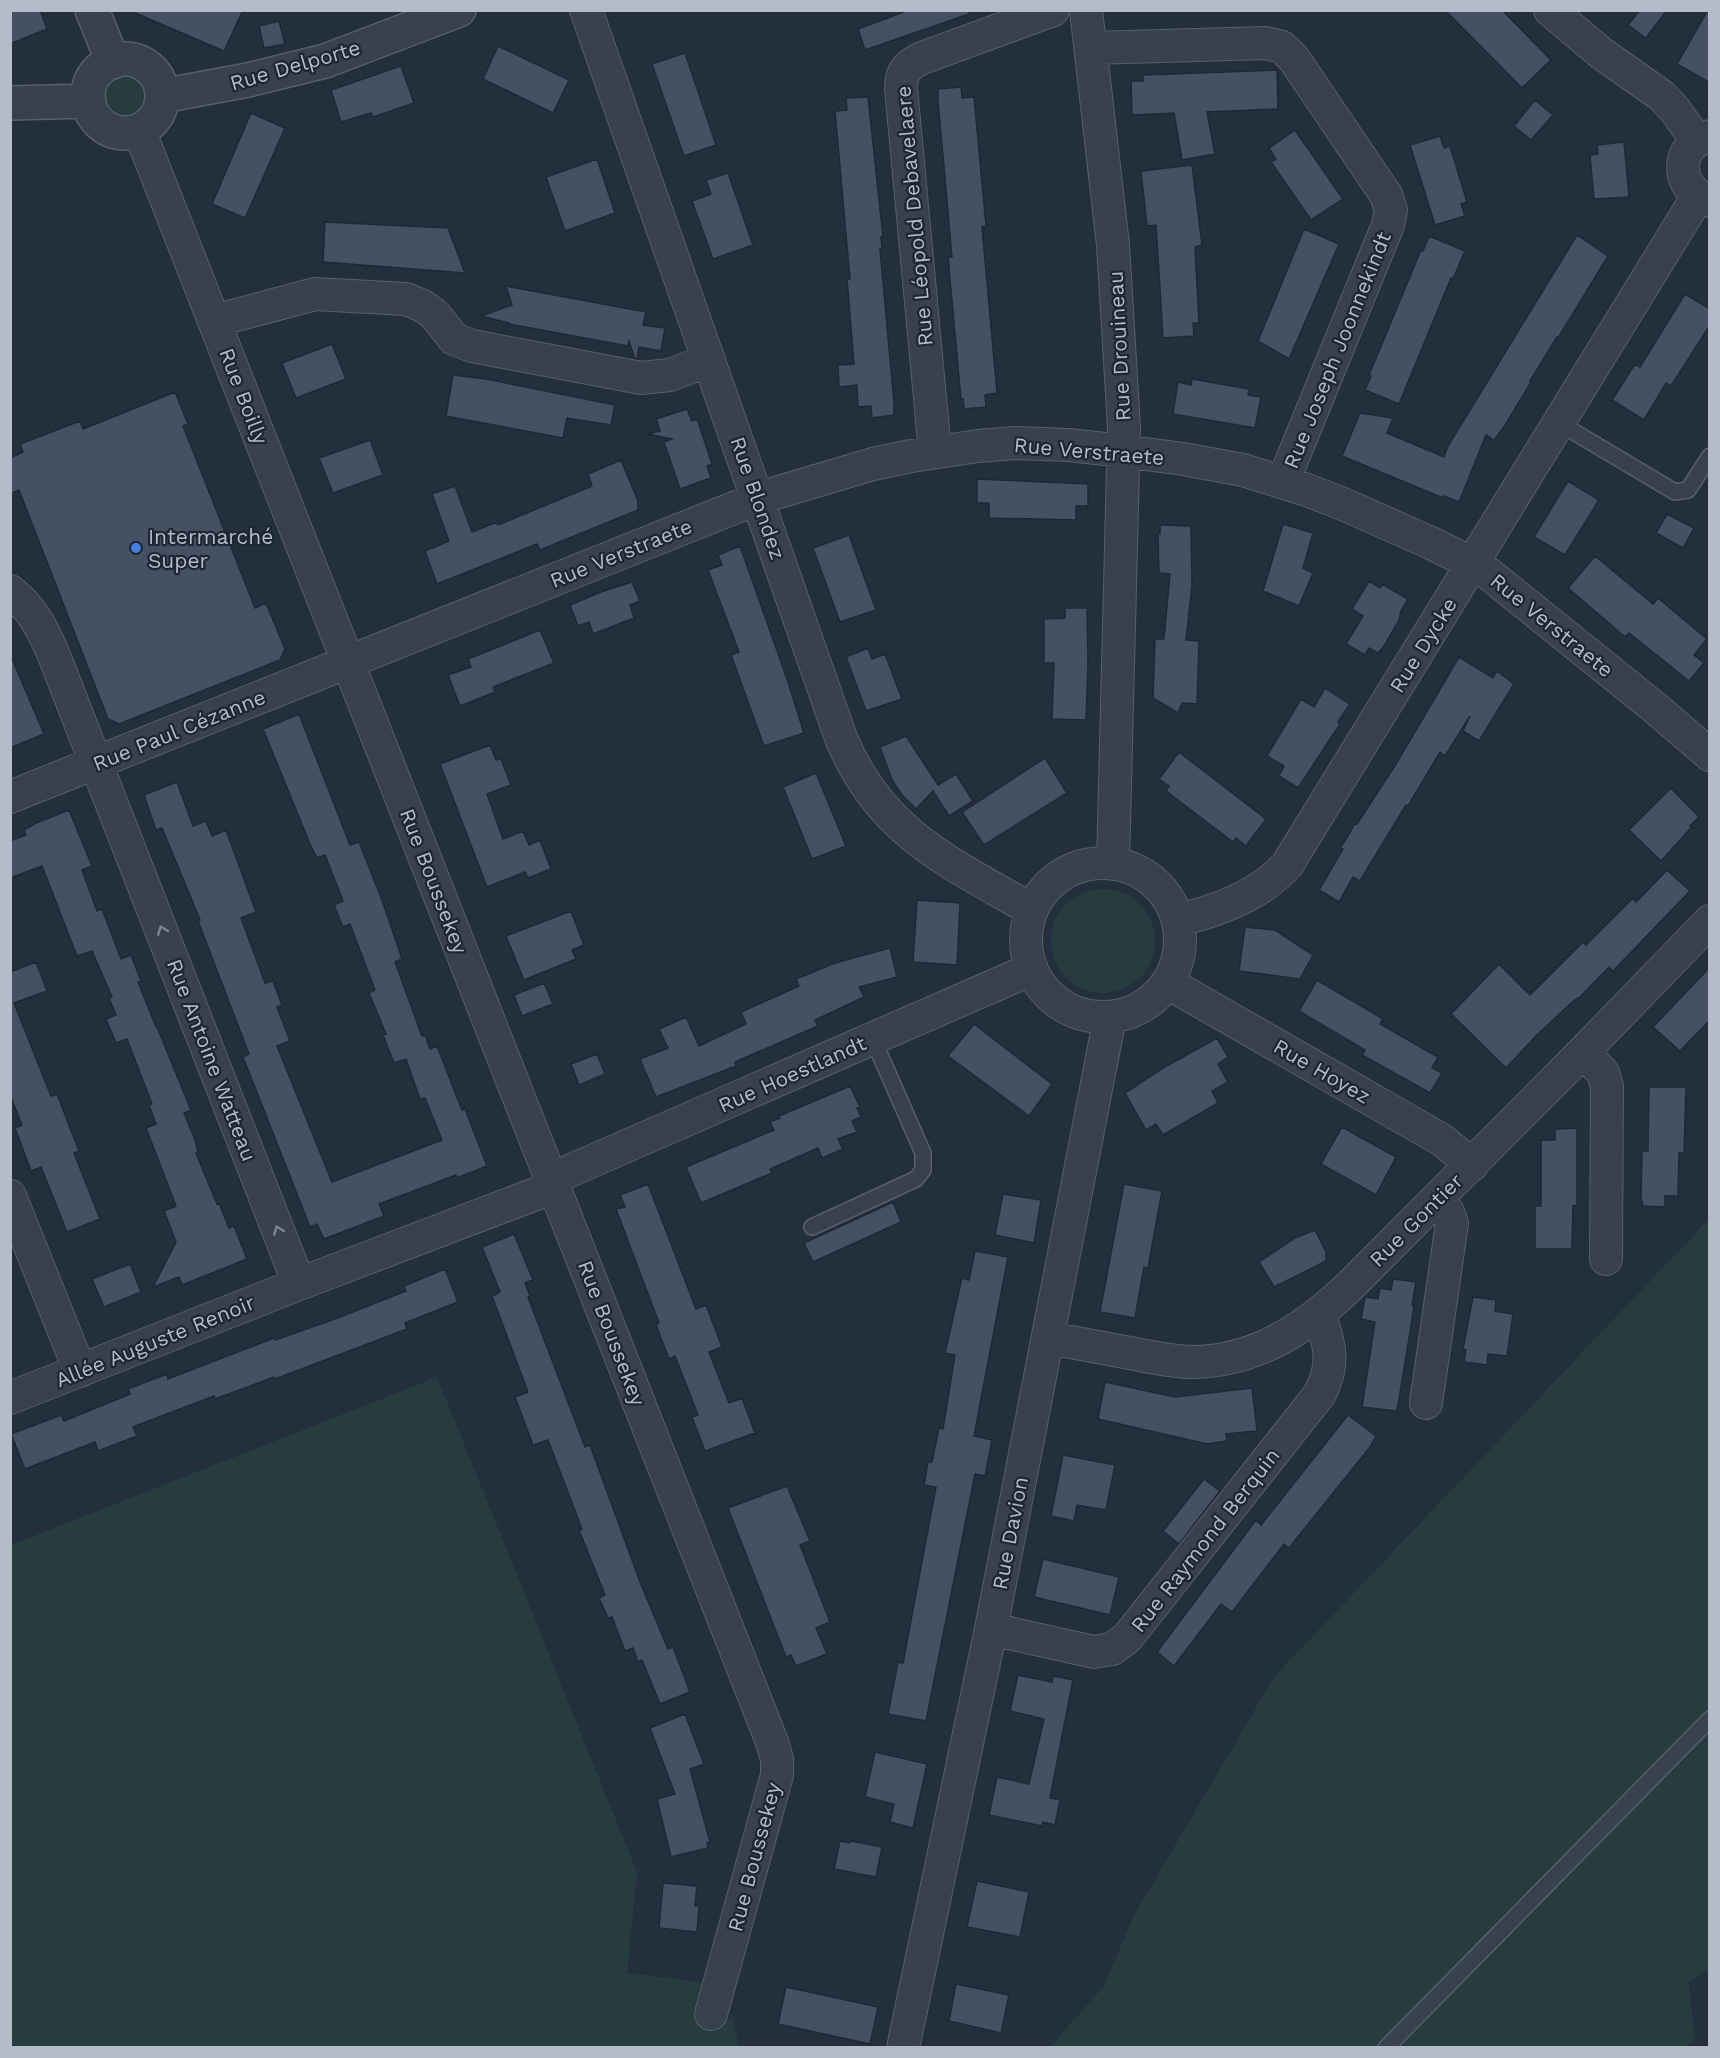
<svg xmlns="http://www.w3.org/2000/svg" width="1720" height="2058" viewBox="0 0 1720 2058" font-family="'Work Sans',sans-serif">
<rect width="100%" height="100%" fill="#242f3e"/>
<path fill="#263c3f" d="M105 97a20 20 0 1 1 40 0a20 20 0 1 1-40 0Z
M1051 941a52 52 0 1 1 104 0a52 52 0 1 1-104 0Z
M1709,1219l1,749 -21,15 6,56 -10,9h-636l55,-62 29,-69 141,-240z
M437,1377l200,495 -10,101 76,9 4,36 26,1 6,28 -728,1v-503z"/>
<path fill="#455162" stroke="#1f2835" stroke-width="1.5" d="M10,10h30l7,19 -37,15z
M128,10h115l-19,41z
M909,10h60v4l-104,36 -7,-21z
M1445,10h57l49,50 -29,28z
M1640,10h27l-21,28 -18,-13z
M1708,10h2v73l-33,-19z
M279,21l6,23 -21,4 -5,-22z
M498,46l71,34 -16,33 -70,-34z
M685,53l31,92 -32,11 -32,-92z
M401,66l13,37 -41,14 -2,-4 -30,9 -10,-32z
M1277,70l1,39 -71,3 8,42 -33,6 -8,-47 -42,2 -1,-34h12v-6z
M961,87l1,11 12,-1 12,129 -4,1 15,166 -12,2 1,12 -22,2 -1,-10h-2l-12,-131 -1,-11h4l-14,-156v-12z
M868,97l15,140h-2l1,12h-2l14,154v12l-22,3 -1,-12 -13,1 -1,-22 -18,2 -1,-22 16,-1 -7,-85h3l-15,-168 12,-1 -1,-12z
M1535,100l18,15 -22,25 -17,-14z
M251,113l34,15 -40,90 -33,-14z
M1295,130l48,69 -32,21 -40,-58 5,-3 -7,-11z
M1440,136l4,12 6,-2 17,56 -6,2 4,12 -30,9 -25,-80z
M1624,142l5,55 -35,2 -4,-44 8,-1 -1,-9z
M597,159l18,54 -50,18 -19,-54z
M1192,165l10,80 -7,2 4,76h-6l1,13 -31,2 -7,-113 -9,1 -6,-55z
M728,173l25,72 -40,14 -21,-58 19,-7 -5,-14z
M325,222l123,6 17,45 -142,-11z
M1304,229l35,15 -50,115 -31,-18z
M1577,235l31,21 -50,82 -1,-1 -27,44 1,1 -27,45 -10,13 -8,-5 -27,67 -15,-6 -1,2 -101,-42 18,-43 33,5 -6,15 57,24 4,-11z
M1429,236l36,15 -12,28 -2,-1 -52,126 -34,-14 6,-14 -2,-1 52,-125 2,1z
M506,286l140,26 -3,13 22,3 -4,23 -22,-4 -2,12h-2l-6,-18 -1,5 -119,-22v-1l-28,-7 31,-11z
M1685,294l25,15v16l-39,61 -5,-3 -22,37 -32,-20 23,-36 5,3z
M332,344l14,35 -50,19 -14,-35z
M453,375l33,4 129,26 -4,20 -44,-7 -4,20 -117,-22z
M1192,379l57,10 -1,6 13,2 -6,31 -82,-14 5,-32 13,3z
M175,392l13,32 -5,2 72,182 11,-5 19,46 -5,11 -161,64 -11,-5 -89,-229 -9,4v-36l13,-6 -3,-8 60,-23 3,8z
M687,409l5,12 5,-2 15,45 -5,2 4,12 -31,11 -16,-47 8,-3 -24,-5 12,-3 -4,-12z
M370,440l13,35 -50,18 -14,-35z
M621,460l17,41v9l-98,40 -3,-6 -100,40 -12,-33 24,-10 -17,-47 23,-8 17,46 25,-10 1,3 94,-39 -4,-12z
M977,479l111,5v22h-12v14l-87,-2v-15h-12z
M1568,481l31,19 -34,55 -31,-18z
M1667,514l27,14 -11,20 -27,-15z
M1283,524l30,9 -10,35 10,5 -14,33 -36,-15z
M1160,525l31,1 1,59 -6,55 13,1 -2,63 -15,-1 -4,10 -25,-15 2,-59h9l6,-65 -11,-1 -1,-39h2z
M849,535l27,75 -36,12 -27,-74z
M740,546l48,136 16,51 -40,13 -33,-91 8,-3 -31,-82 14,-5 -4,-10z
M1595,556l58,48 5,-6 49,41 -13,16 10,8 -15,18 -60,-48 -4,4 -57,-49z
M1369,581l11,7 2,-4 26,15 -7,12 -2,9 -15,26 -6,7 -9,-5 -4,7 -19,-11 17,-28 -11,-7z
M632,582l8,19 -10,4 4,13 -41,16 -4,-12 -11,4 -8,-21 31,-13z
M1065,608h22l1,56 -2,56 -34,-1 2,-56h-10v-44l21,-1z
M540,630l14,33 -61,24 2,5 -35,14 -12,-31 23,-8 -3,-8z
M868,648l4,11 13,-5 17,45 -36,12 -20,-54z
M10,654l34,80 -34,14z
M1459,657l34,21 4,-7 17,13 -35,57 -16,-10 7,-15 -25,40 -5,-4 -32,54 -2,-1 -46,76 -7,-4 -14,25 -20,-12 24,-41 -3,-1 8,-12 7,-13 2,1 39,-60z
M1325,688l25,16 -12,18 2,2 -42,64 -19,-12 5,-10 -17,-10 34,-57 13,8z
M299,714l51,131 9,-3 23,58 20,59 -7,3 27,74 3,-1 5,14 7,-3 25,64 3,-1 22,57 -30,12 -1,-3 -77,29 5,12 -60,23 -7,-15 -7,3 -67,-170 6,-3 -51,-133 2,-1 -38,-92 -6,2 -12,-35 33,-13 16,44 13,-5 6,15 14,-6 30,82 -15,6 24,65 8,-2 9,24 -5,2 13,34 -13,5 55,136 110,-42 -17,-42 -5,1 -14,-40 -12,4 -11,-28 3,-1 -17,-41 6,-3 -25,-66 -7,3 -9,-22 9,-4 -18,-46 -8,3 -7,-14 -47,-115z
M906,736l32,49 18,-11 17,27 -24,15 -16,-25 -17,18 -14,-14 -10,-15 -12,-33z
M490,745l6,15 5,-1 10,26 -24,9 16,45 20,-8 6,14 11,-5 11,29 -23,9 -3,-6 -38,15 -47,-123z
M1179,752l87,67 -20,27 -10,-8 -3,4 -67,-51 3,-5 -10,-7z
M1045,758l22,35 -83,52 -22,-33z
M816,773l30,73 -34,13 -29,-72z
M1671,788l28,29 -9,9 1,2 -30,33 -32,-31z
M69,810l23,56 -10,4 15,41 5,-2 19,50 10,-4 10,26 -3,1 18,45h1l34,83 -7,3 11,27 3,12 -2,1 21,51 2,-1 10,25 5,-2 13,33 -65,26 -3,-8 -26,10 23,-45 -12,-31 12,-5 -30,-78 10,-4 -7,-19 3,-1 -25,-65 -11,4 -10,-24 10,-4 -7,-17 3,-1 -20,-46 -15,5 -35,-90 -32,12v-37l16,-6 -2,-5 12,-7z
M1667,870l23,21 -77,80 -4,-4 -31,32 -1,-1 -8,7 -32,30 -31,33 -55,-54 48,-50 31,31 53,-53 3,3 47,-47 3,4z
M917,900l43,3 -3,62 -44,-3z
M571,911l13,34 -12,5 4,9 -52,21 -18,-44z
M1245,927l30,3 38,25 -13,24 -61,-8z
M890,948l7,29 -38,10 5,10 -49,23 3,6 -83,36 1,4 -80,31 -16,-38 28,-11 -9,-19 27,-12 13,29 47,-22 -5,-12 58,-26 -3,-7 39,-16z
M36,962l11,29 -33,12 37,93 6,-2 22,57 -5,2 26,66 -33,13 -26,-65 -10,4 -16,-43 7,-3 -12,-30v-123z
M1710,967v53l-30,31 -27,-24z
M1317,980l66,39 -3,5 58,33 -6,11 10,5 -12,20 -68,-38 3,-5 -66,-39z
M544,983l9,21 -31,12 -8,-21z
M974,1024l78,60 -23,32 -81,-60z
M1217,1038l11,19 -10,7 10,18 -16,9 6,12 -55,32 -7,-11 -10,6 -21,-37 38,-25z
M597,1054l8,20 -26,11 -8,-21z
M850,1086l10,21 -3,1 4,9 -9,4 5,11 -19,7 5,10 -21,9 -4,-10 -48,21 2,4 -71,30 -15,-36 88,-37 -4,-8 10,-4 -1,-2z
M1649,1087h37l-2,66h-5l-1,43h-13v11l-22,-1 -2,-9 1,-46h6z
M1342,1127l54,30 -20,38 -55,-31z
M1577,1128v77l-4,1 -1,43h-37v-43h6v-66h14v-11z
M648,1184l48,125 10,-4 16,42 -13,5 20,51 13,-5 13,35 -50,18 -13,-34 6,-2 -23,-59 -6,3 -13,-34 3,-2 -43,-114 9,-2 -5,-12z
M1124,1184l38,7 -14,77 -4,-1 -9,51 -35,-6z
M1003,1194l38,6 -7,43 -39,-8z
M893,1202l8,20 -88,40 -9,-19z
M1315,1230l11,22v9l-52,26 -15,-25 36,-24z
M514,1234l19,46 -8,3 5,13 -2,1 57,150 5,-2 50,137 28,67 5,-2 17,45 -30,12 -18,-44 -4,2 -5,-14 -8,3 -13,-34 -4,1 -9,-20 6,-3 -26,-65 3,-1 -34,-89 -15,5 -18,-48 13,-5 -36,-96 8,-4 -18,-45z
M975,1251l33,6 -34,179 18,4 -7,36 -10,-2 -49,247 -38,-7 10,-52 5,1 33,-176 -12,-2 4,-23h4l7,-34 4,1 12,-74 -10,-2 17,-75 7,2z
M130,1264l11,28 -37,15 -12,-28z
M445,1269l13,33 -53,21 2,6 -132,50 -1,-2 -59,22 -1,-3 -81,31 4,9 -39,15 -3,-9 -70,27 -14,-35 50,-19 3,6 66,-27 -2,-5 39,-15 1,5 106,-41 1,2 60,-21 71,-28 -2,-5z
M1393,1279l23,3 -4,23h2l-3,21 -14,85 -35,-4 13,-85 -14,-3 4,-22 13,2 2,-11 11,2z
M1473,1297l23,3 -1,11 18,3 -6,42 -19,-2 -1,11 -23,-3 2,-12 -3,-1z
M1105,1382l70,15 77,-9 5,43 -31,3 1,7 -20,3 -109,-25z
M1348,1415l28,21 -6,11 -81,101 -5,-4 -52,68 -11,-8 -47,62 -17,-14 99,-132 5,5z
M1063,1455l52,10 -9,45 -29,-5 -3,16 -23,-5z
M1204,1479l16,12 -41,53 -16,-13z
M787,1486l23,55 -10,4 30,77 -14,6 11,26 -31,12 -5,-11 -5,2 -58,-149z
M1043,1559l76,18 -9,38 -76,-18z
M1018,1675l34,7 1,-6 20,4 -23,118 10,2 -5,25 -12,-3 -1,4 -53,-11 8,-38 32,7 15,-65 -34,-8z
M685,1714l19,50 -14,5 20,73 -3,1 1,5 -37,9 -14,-58 18,-5 -25,-66z
M875,1752l52,12 -14,64 -23,-6 4,-18 -29,-7z
M840,1841l10,2 1,-2 31,6 -6,30 -42,-8z
M977,1881l52,11 -9,45 -53,-10z
M663,1883l34,3 -2,20h4l-2,26 -38,-4z
M956,1984l53,11 -8,38 -52,-12z
M786,1987l92,20 -8,37 -92,-20z"/>
<g fill="none" stroke-linecap="round" stroke-linejoin="round">
<g stroke="#565f6c" stroke-width="18">
<path id="service" d="M1559,423l116,69 13,-2 22,-34
M812,1227l104,-48 7,-9v-17l-50,-114
M1386,2048l324,-329"/>
</g>
<g stroke="#565f6c" stroke-width="34">
<path id="minor" d="M586,10l255,728c39,95 108,124 191,172
M1086,10l27,235 11,182 -11,437
M1550,10l51,43 61,43 13,14 22,31
M1091,48l175,-5 16,4 12,12 92,136 5,15 -3,15 -105,257
M139,130l633,1612 5,17v16l-66,239
M1710,136c-37,9 -35,54 0,65
M214,321l101,-27 91,5 17,7 12,9 19,24 18,7 169,32 29,-3 39,-15
M935,452l-34,-364c0,-16 6,-23 21,-30l131,-48
M10,591c22,17 32,37 43,62l246,631
M10,797l749,-299 114,-34 38,-8 67,-10 37,-3 53,2 56,6 59,8 60,11 64,20 36,14 88,39 42,21 16,10 52,42 113,91 56,48
M1026 940a77 77 0 1 1 154 0a77 77 0 1 1-154 0Z
M1178,920c39,-9 82,-25 109,-55l411,-669
M1168,983l274,157 30,25
M1583,1052l20,21 4,13 -1,173
M551,1179l481,-210
M10,1196l70,175
M1049,1338c27,5 54,10 81,15 21,4 42,9 64,9 65,-1 116,-37 160,-80l229,-230 127,-131
M10,1398l289,-114 255,-97
M1426,1403l26,-180 -4,-11 -13,-11
M991,1629l103,23 18,-3 15,-11 192,-243c16,-29 12,-50 0,-80
M903,2048l88,-419 119,-612"/>
</g>
<g stroke="#565f6c" stroke-width="36">
<path id="tertiary" d="M92,10l21,52
M88 96a37 37 0 1 1 74 0a37 37 0 1 1-74 0Z
M162,96l86,-16 77,-19 134,-51
M10,103l79,-2"/>
</g>
<use href="#service" stroke="#38414e" stroke-width="15"/>
<use href="#minor" stroke="#38414e" stroke-width="32"/>
<use href="#tertiary" stroke="#38414e" stroke-width="33"/>
</g>
<defs><path id="oneway-chevron" d="M-2-3.5L2.5 0L-2 3.5" fill="none" stroke-width="1.6" stroke-linecap="round" stroke-linejoin="round" transform="scale(1.5)"/></defs>
<g stroke="#7c8592">
<use href="#oneway-chevron" transform="translate(162 930) rotate(-111)"/>
<use href="#oneway-chevron" transform="translate(278 1230) rotate(-111)"/>
</g>
<circle fill="#3f7fe0" stroke="#1d2633" stroke-width="2" cx="136" cy="548" r="6"/>
<g text-anchor="middle" dominant-baseline="central" stroke-width="4.5" stroke-linejoin="round" paint-order="stroke">
<g font-size="21" fill="#b4bcc9" stroke="#1d2633">
<text transform="translate(295 65) rotate(-16)">Rue Delporte</text>
<text transform="translate(914 216) rotate(-95)">Rue Léopold Debavelaere</text>
<text transform="translate(1119 346) rotate(-93)">Rue Drouineau</text>
<text transform="translate(1337 350) rotate(-68)">Rue Joseph Joonnekindt</text>
<text transform="translate(244 396) rotate(69)">Rue Boilly</text>
<text transform="translate(1089 451) rotate(5)">Rue Verstraete</text>
<text transform="translate(758 498) rotate(71)">Rue Blondez</text>
<text transform="translate(621 553) rotate(-22)">Rue Verstraete</text>
<text transform="translate(1552 625) rotate(39)">Rue Verstraete</text>
<text transform="translate(1423 645) rotate(-58)">Rue Dycke</text>
<text transform="translate(179 730) rotate(-22)">Rue Paul Cézanne</text>
<text transform="translate(434 881) rotate(69)">Rue Boussekey</text>
<text transform="translate(212 1060) rotate(69)">Rue Antoine Watteau</text>
<text transform="translate(1322 1071) rotate(30)">Rue Hoyez</text>
<text transform="translate(792 1074) rotate(-24)">Rue Hoestlandt</text>
<text transform="translate(1416 1220) rotate(-45)">Rue Gontier</text>
<text transform="translate(612 1333) rotate(69)">Rue Boussekey</text>
<text transform="translate(155 1341) rotate(-22)">Allée Auguste Renoir</text>
<text transform="translate(1010 1533) rotate(-79)">Rue Davion</text>
<text transform="translate(1205 1540) rotate(-52)">Rue Raymond Berquin</text>
<text transform="translate(754 1857) rotate(-75)">Rue Boussekey</text>
</g>
<g font-size="21" fill="#b4bcc9" stroke="#1d2633" text-anchor="start">
<text x="148" y="536">Intermarché<tspan x="148" dy="24">Super</tspan></text>
</g>
</g>
<rect width="1720" height="2058" fill="none" stroke="#b4bcc9" stroke-width="24"/>
</svg>
